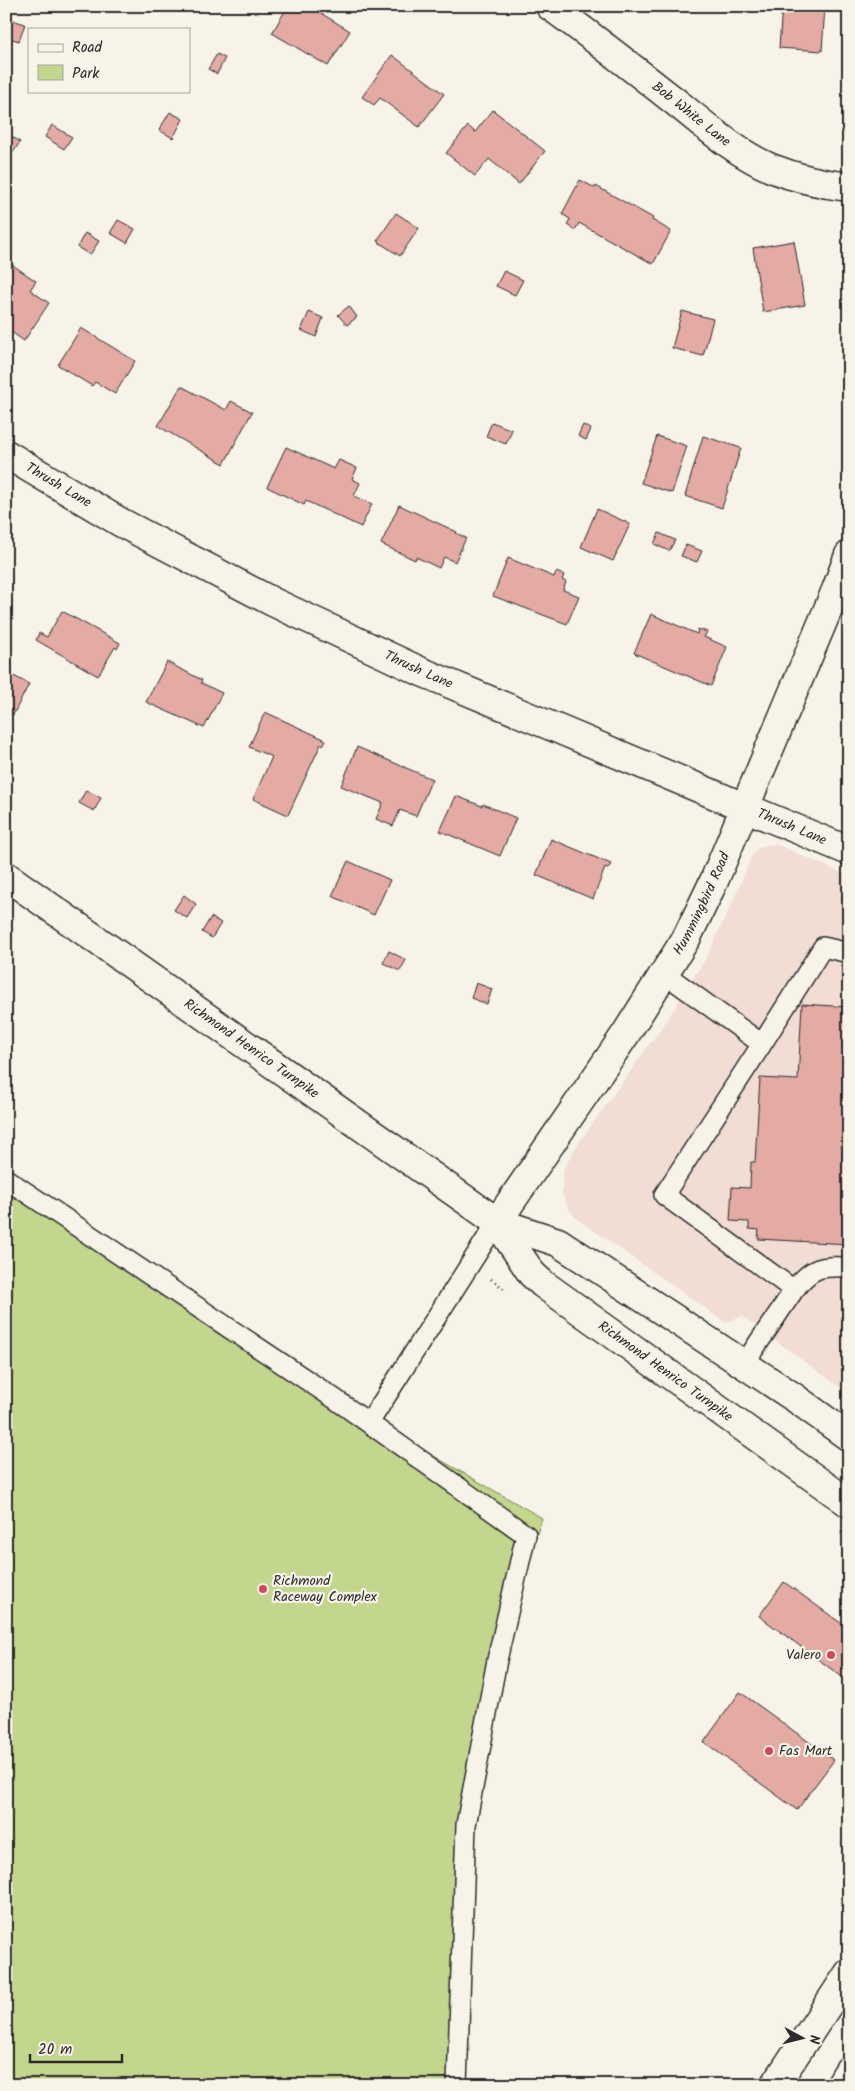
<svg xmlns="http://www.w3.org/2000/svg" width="855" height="2091" viewBox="0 0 855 2091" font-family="Kalam,sans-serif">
<rect width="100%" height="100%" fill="#f7f3e8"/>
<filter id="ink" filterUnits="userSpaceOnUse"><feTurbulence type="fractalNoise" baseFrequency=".02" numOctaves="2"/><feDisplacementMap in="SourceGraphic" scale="10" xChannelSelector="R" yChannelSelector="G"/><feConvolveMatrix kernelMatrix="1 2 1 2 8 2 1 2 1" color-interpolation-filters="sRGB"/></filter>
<g filter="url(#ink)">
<path fill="#f1ddd4" d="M775,844l74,32v518l-107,-78 -16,7 -150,-105 -7,-9 -7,-15 1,-24 13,-23 91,-127 39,-62 32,-68 13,-32 5,-8 9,-5z"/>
<path fill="#c2d78d" stroke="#76815c" d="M6,1171l405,272 131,75 -45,142 -31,165 -9,260h-451z"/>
<path fill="#e4aaa4" stroke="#2b2b2b" d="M288,6h21l41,25 -22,35 -56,-33z
M782,6h43l-3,45 -43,-3z
M6,18l19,6 -6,17 -13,-4z
M217,54l8,4 -8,16 -9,-5z
M392,55l52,39 -25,33 -39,-29 -6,7 -12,-8z
M493,110l52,41 -26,33 -30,-25 -14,17 -29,-23 22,-27 7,6z
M170,112l13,7 -10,19 -14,-8z
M52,125l20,12 -8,12 -19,-12z
M7,133l13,9 -12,18 -2,-1z
M580,180l15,8 1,-2 57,32 -1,2 19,11 -18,33 -74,-41 -4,7 -8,-5 3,-6 -8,-5z
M396,213l23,15 -19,28 -23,-15z
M118,220l17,9 -8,14 -17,-10z
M85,233l14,8 -9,14 -13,-8z
M794,241l11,64 -42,7 -10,-64z
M11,264l25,17 -6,9 19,13 -25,38 -14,-10 -1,3 -3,-1v-62z
M504,271l19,9 -8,15 -19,-9z
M349,306l8,11 -10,8 -9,-10z
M682,311l31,8 -10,37 -31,-8z
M309,312l14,6 -7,19 -15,-7z
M81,328l54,33 -20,33 -20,-12 -3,4 -34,-21z
M181,386l45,24 5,-9 21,11 -28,52 -66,-38z
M492,422l20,8 -6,14 -20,-8z
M583,425l8,4 -5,11 -8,-4z
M657,436l30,10 -15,47 -31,-10z
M703,436l38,12 -19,60 -37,-12z
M286,447l48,22 5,-9 18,8 -5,11 8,4 -6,13 18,8 -11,23 -55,-26 -2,4 -37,-18z
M399,505l58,27 -1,1 10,5 -11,24 -11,-5 -5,11 -23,-11 -1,3 -34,-16z
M597,509l33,15 -17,37 -32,-14z
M659,533l16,7 -6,11 -15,-7z
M686,545l16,6 -5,11 -16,-6z
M508,558l46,19 2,-5 8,3 -2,5 4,2 -3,8 16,6 -12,28 -74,-28z
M62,611l58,32 -3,6 -2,-2 -17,29 -62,-36 3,-7 8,4z
M651,614l46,20 1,-5 9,3 -3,5 23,10 -16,39 -77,-33z
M167,662l35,18 -1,3 21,10 -18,35 -58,-26z
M6,672l23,12 -16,31 -7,-3z
M265,712l61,28 -3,5 -2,-1 -33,71 -35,-16 19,-42 -23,-10z
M357,747l75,32 -16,37 -16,-6 -7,16 -17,-7 7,-16 -42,-17z
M86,790l15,8 -7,13 -15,-8z
M456,796l26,10 1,-2 33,14 -16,38 -60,-25z
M551,839l60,25 -3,5 -3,-1 -12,31 -57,-24z
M348,861l42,19 -16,35 -42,-19z
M184,895l12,9 -9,14 -13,-8z
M211,917l10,6 -9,15 -10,-6z
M389,951l17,9 -6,11 -17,-8z
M476,983l16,6 -5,15 -16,-6z
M802,1004l47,3v237l-91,-5 1,-9 -10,-1v-7l-19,-1 2,-34 18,1 1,-26h4l5,-84 38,2z
M784,1582l65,47v53l-90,-66z
M740,1692l94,68 -37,50 -93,-68z"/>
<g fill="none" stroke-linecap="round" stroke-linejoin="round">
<g stroke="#2b2b2b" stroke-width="22">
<path id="lane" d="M665,974l97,70 -98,151 130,95 -50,74
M762,1044l61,-97 26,6
M6,1179l329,220 191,136 -29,125 -31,165 -9,260
M794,1290c18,-24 27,-24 55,-23
M369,1423l128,-201"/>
</g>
<g stroke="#2b2b2b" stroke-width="31">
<g id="street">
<path id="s1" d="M550,6c43,31 85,64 127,97 30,24 59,50 94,65 25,10 51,16 78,19"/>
<path id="s2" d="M6,454l114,68 153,80 149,70 427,179"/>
<path id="s3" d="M497,1222l128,-187 62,-98 27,-56 122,-291 13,-35"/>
</g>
</g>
<g stroke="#2b2b2b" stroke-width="31">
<g id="secondary">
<path id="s4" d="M6,876l491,346 61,20 237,156 54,39"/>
<path id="s5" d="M497,1222l35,52 11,10 306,219"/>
<path d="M775,2085l74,-112"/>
<path d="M840,2085l9,-15"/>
</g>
</g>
<path stroke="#2b2b2b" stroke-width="3" stroke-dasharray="1 4" stroke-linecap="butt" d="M491,1279l15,11
M841,1532l8,5"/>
<use href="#lane" stroke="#f7f3e8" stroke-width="19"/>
<use href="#street" stroke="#f7f3e8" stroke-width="28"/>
<use href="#secondary" stroke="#f7f3e8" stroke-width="28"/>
</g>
</g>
<g fill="#d1495b" stroke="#f7f3e8" stroke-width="2">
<circle cx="263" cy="1589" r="5"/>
<circle cx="831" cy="1655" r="5"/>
<circle cx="769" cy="1751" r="5"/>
</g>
<g text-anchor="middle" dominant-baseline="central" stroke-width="4.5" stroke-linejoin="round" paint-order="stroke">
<g font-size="14" fill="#2b2b2b" stroke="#f7f3e8">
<text stroke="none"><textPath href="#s1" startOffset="178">Bob White Lane</textPath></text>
<text stroke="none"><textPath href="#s2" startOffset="61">Thrush Lane</textPath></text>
<text stroke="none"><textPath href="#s2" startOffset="466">Thrush Lane</textPath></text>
<text stroke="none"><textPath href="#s2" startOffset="871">Thrush Lane</textPath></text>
<text stroke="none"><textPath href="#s3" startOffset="379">Hummingbird Road</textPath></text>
<text stroke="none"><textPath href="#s4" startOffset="300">Richmond Henrico Turnpike</textPath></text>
<text stroke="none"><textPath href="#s5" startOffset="228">Richmond Henrico Turnpike</textPath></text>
</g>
<g font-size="14" fill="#2b2b2b" stroke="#f7f3e8" text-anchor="start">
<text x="273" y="1581">Richmond<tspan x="273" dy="16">Raceway Complex</tspan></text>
<text x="821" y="1655" text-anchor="end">Valero</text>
<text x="779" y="1751">Fas Mart</text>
</g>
</g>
<rect width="855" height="2091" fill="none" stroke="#f7f3e8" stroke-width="25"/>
<rect x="12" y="12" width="830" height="2066" fill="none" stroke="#2b2b2b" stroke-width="2" filter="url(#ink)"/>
<rect x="28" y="28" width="162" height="65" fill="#f7f3e8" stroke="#a5a39c"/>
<rect x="38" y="44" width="25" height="8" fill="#f7f3e8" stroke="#a5a39c"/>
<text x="72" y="52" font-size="15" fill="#2b2b2b">Road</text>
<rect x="38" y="65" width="25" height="15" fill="#c2d78d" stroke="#a5a39c"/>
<text x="72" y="78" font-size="15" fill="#2b2b2b">Park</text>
<g transform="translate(802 2038) rotate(97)" stroke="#f7f3e8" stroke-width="4" paint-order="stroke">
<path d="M0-4L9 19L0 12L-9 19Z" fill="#2b2b2b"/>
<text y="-8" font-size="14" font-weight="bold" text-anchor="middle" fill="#2b2b2b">N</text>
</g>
<path d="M30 2054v8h92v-8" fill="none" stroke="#2b2b2b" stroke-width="2.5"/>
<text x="38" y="2054" font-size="15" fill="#2b2b2b" stroke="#f7f3e8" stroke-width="4" paint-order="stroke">20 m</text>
</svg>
